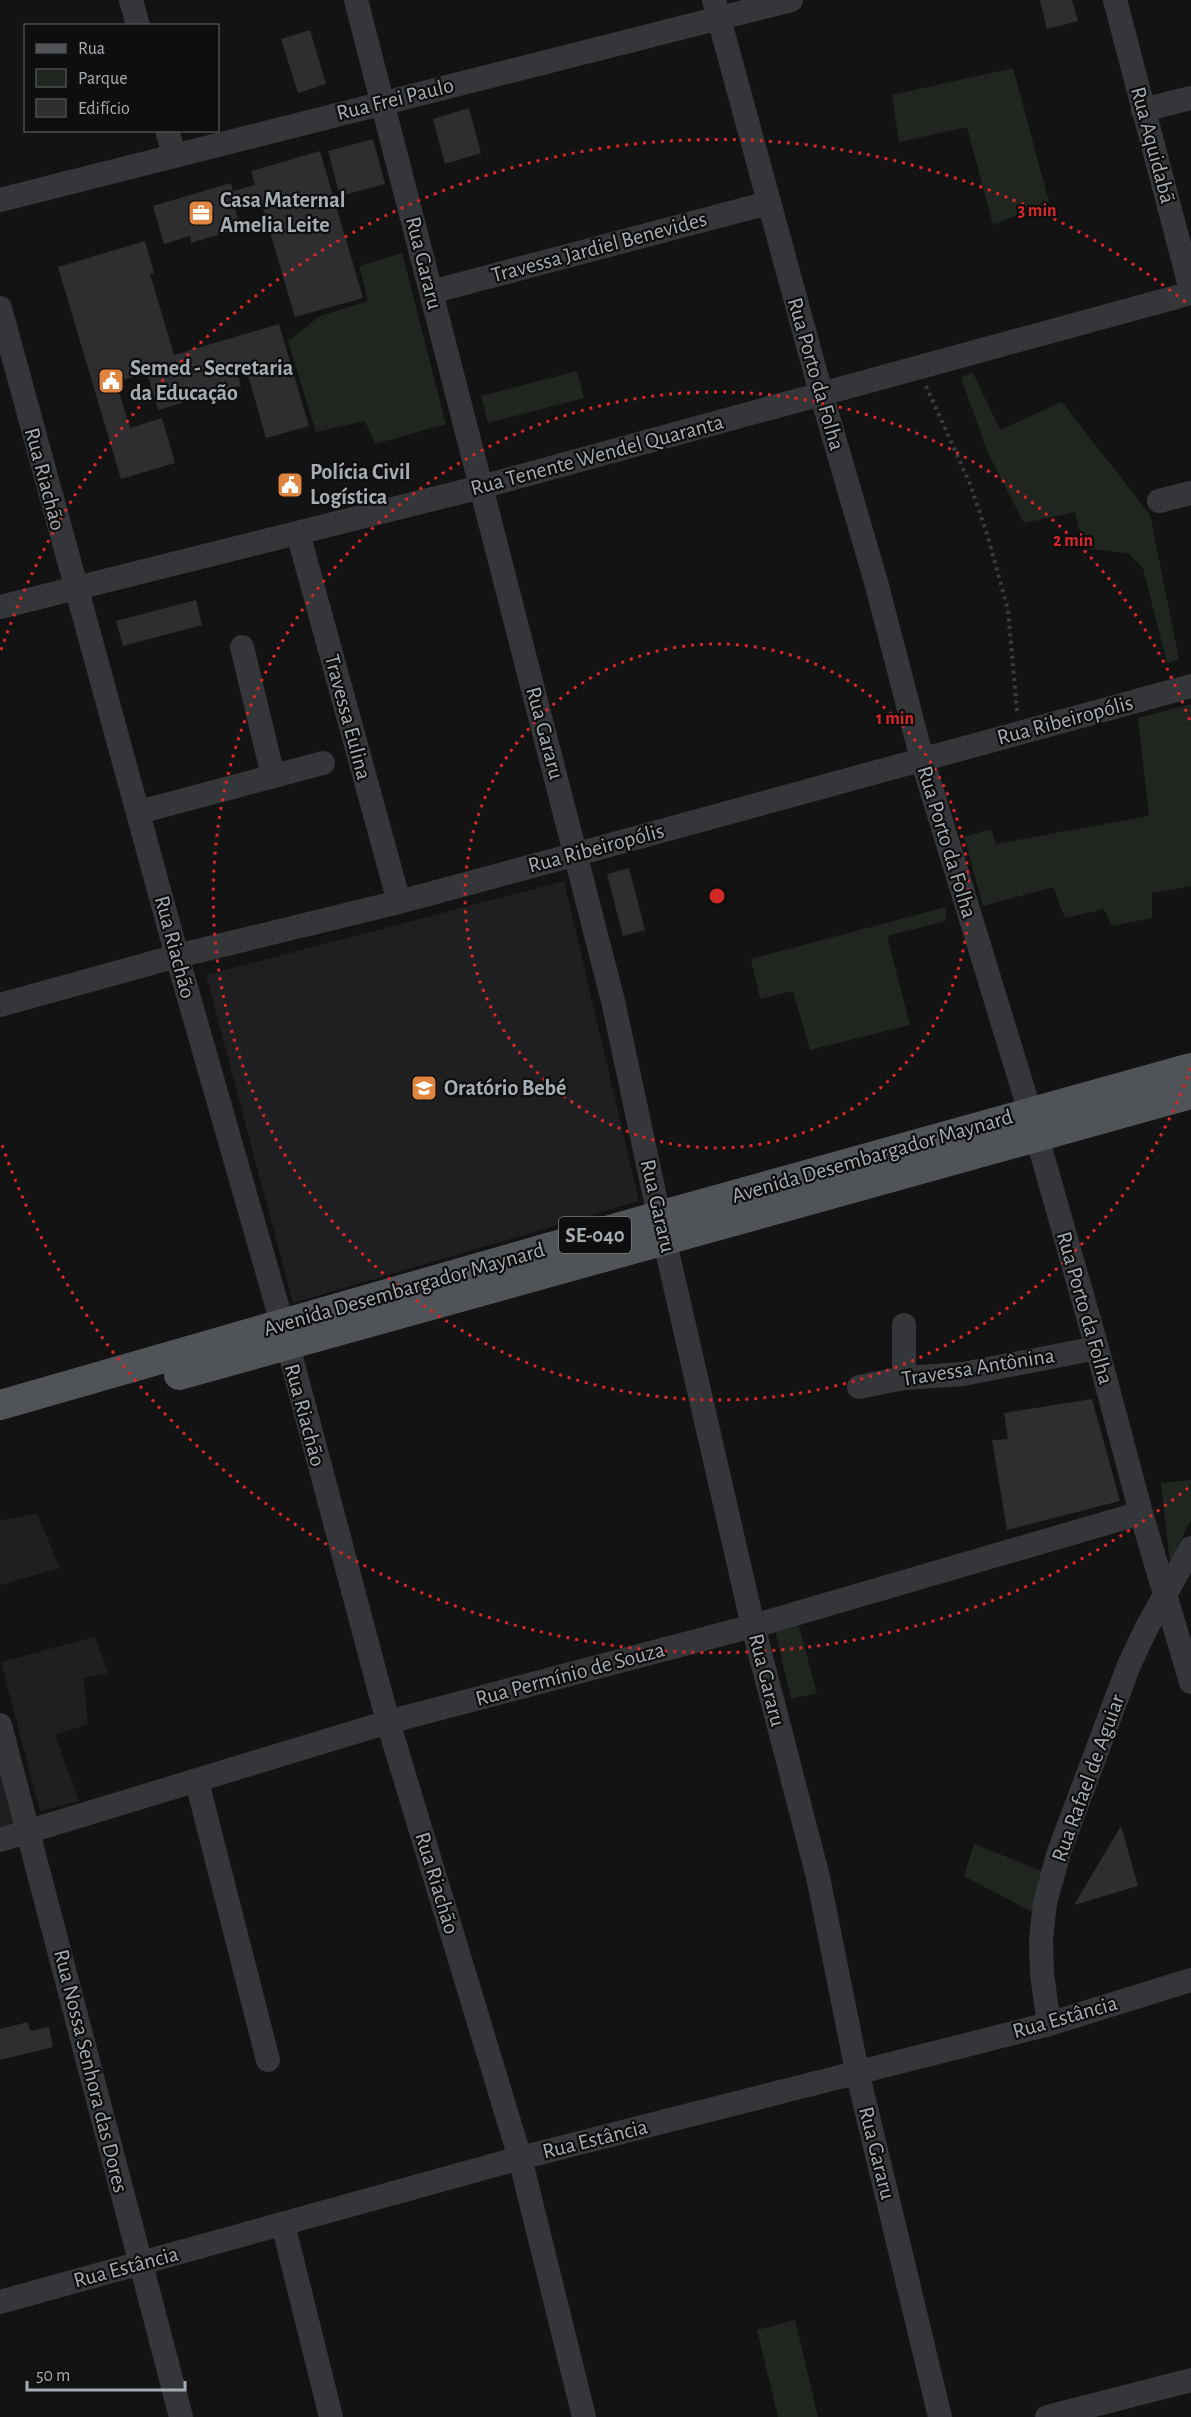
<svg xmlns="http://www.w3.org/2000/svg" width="1191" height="2417" viewBox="0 0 1191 2417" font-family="'Alegreya Sans',sans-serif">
<rect width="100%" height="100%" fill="#131314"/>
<path fill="#1f1f21" d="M564,881l75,320 -346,102 -87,-328z
M37,1513l23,55 -60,17v-64z
M95,1637l13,36 -24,5 4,46 -33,11 24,66 -39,10 -39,-149z
M0,1765l18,61 -18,5z"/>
<path fill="#20261f" d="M1013,68l36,134 -56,23 -26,-98 -68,15 -7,-47z
M402,253l44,171 -71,20 -10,-23 -49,11 -28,-91 32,-25 48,-15 -9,-35z
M577,371l7,27 -96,25 -7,-27z
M973,373l27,57 62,-28 88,113 29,144 -12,4 -24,-95 -15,-15 -45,-5 -8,-36 -51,11 -37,-72 -26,-74z
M1191,704v182l-39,7v25l-40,8 -8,-17 -39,9 -12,-31 -70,19 -19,-69 27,-8 5,15 153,-28 -11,-98z
M946,907v14l-59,15 23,89 -100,25 -17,-59 -33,8 -9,-40z
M1191,1480v39l-21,45 -9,-81z
M798,1623l19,70 -26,6 -16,-69z
M974,1844l70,28 -10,41 -70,-37z
M795,2320l23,97h-40l-21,-87z"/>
<path fill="#2e2e30" d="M1040,0h32l6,21 -31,8z
M310,30l16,54 -28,9 -17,-54z
M469,108l12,45 -36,11 -12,-45z
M373,139l12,45 -45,12 -12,-45z
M320,151l43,147 -68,19 -34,-115 -26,7 6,19 -50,15 -1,-7 -26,8 -11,-38 78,-23 2,8 22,-6 -4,-14z
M145,241l9,32 -4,1 24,81 105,-31 30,102 -43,12 -19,-66 -9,3 3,11 -83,24 -11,-37 -31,9 14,46 32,-10 13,45 -54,16 -63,-212z
M196,600l6,25 -79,21 -7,-25z
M629,868l16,62 -22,6 -16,-62z
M1092,1399l28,102 -113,29 -15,-90 16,-1 -4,-26z
M1121,1826l17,60 -64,19z
M28,2022l2,9 19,-4 4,20 -53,13v-31z"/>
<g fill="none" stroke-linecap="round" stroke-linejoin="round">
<path stroke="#3a3d3f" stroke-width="4" stroke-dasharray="3 4.5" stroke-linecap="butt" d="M926,386l44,98 18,53 20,73 9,101"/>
<path stroke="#343639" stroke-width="24" d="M131,0l7,26
M356,0l257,1001 46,215 94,410 65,251 39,194 83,346
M714,0l107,393 55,189 46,177 108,353 67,236 44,165 50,169
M1115,0l76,290
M1143,110l48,-12
M167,130l7,25
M0,200l791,-200
M431,292l337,-89
M0,308l177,648 105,367 106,399 132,436 64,259
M1159,501l32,-8
M298,533l101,369
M0,607l481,-120 710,-194
M242,647l31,129
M139,812l184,-49
M0,1005l177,-49 222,-54 178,-48 614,-168
M904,1325v53
M859,1387l45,-9 59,-4 134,-26
M0,1725l181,692
M197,1782l71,278
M0,1840l388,-118 365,-96 388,-113
M1049,2024l-7,-50 -1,-35 4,-36 14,-51 70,-187 17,-36 45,-81
M283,2224l48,193
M0,2302l520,-144 529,-134 142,-44
M1047,2417l144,-37"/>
<path stroke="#505357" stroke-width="30" d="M179,1375l1012,-281
M0,1405l659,-189 532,-148"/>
</g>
<g fill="none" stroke="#d62828" stroke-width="3" stroke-dasharray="3 6">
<circle cx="717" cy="896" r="252"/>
<path d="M1191 1068A504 504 0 1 1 1191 724"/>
<path d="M1188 1488A757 757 0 0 1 1 1142M1 650A757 757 0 0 1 1188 304"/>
</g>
<defs>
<g id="office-square" transform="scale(1.35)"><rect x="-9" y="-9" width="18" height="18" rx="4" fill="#df853f" stroke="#0e0e0f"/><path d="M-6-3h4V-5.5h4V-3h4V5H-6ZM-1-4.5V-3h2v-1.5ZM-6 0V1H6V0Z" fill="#fff"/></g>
<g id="civic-square" transform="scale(1.35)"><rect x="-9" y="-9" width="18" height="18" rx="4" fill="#df853f" stroke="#0e0e0f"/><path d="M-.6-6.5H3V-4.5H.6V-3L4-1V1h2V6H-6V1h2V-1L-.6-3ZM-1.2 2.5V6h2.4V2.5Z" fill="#fff"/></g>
<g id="school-square" transform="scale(1.35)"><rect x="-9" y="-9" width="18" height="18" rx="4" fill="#df853f" stroke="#0e0e0f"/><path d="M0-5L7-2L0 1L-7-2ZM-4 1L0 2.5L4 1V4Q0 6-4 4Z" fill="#fff"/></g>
</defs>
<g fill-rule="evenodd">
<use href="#office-square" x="201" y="213"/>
<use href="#civic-square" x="111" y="381"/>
<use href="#civic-square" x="290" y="485"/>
<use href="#school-square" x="424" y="1088"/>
</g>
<g text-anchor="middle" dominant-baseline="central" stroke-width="4.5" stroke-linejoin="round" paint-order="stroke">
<rect fill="#0e0e0f" stroke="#787d82" stroke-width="1.5" x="559" y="1217" width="72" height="36" rx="4.5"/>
<g font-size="21" font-weight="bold" fill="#a5adb3">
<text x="595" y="1235">SE-040</text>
</g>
<g font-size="22" fill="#a5adb3" stroke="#0e0e0f">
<text transform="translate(395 99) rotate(-14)">Rua Frei Paulo</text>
<text transform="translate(1153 145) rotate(75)">Rua Aquidabã</text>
<text transform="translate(599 247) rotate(-15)">Travessa Jardiel Benevides</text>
<text transform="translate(424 263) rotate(76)">Rua Gararu</text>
<text transform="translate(816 374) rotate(74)">Rua Porto da Folha</text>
<text transform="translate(597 455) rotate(-15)">Rua Tenente Wendel Quaranta</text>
<text transform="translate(45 479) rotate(75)">Rua Riachão</text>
<text transform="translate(348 717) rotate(75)">Travessa Eulina</text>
<text transform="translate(1065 720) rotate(-15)">Rua Ribeiropólis</text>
<text transform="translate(545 733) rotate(75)">Rua Gararu</text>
<text transform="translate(947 842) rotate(73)">Rua Porto da Folha</text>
<text transform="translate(596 848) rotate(-15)">Rua Ribeiropólis</text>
<text transform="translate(175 947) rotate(75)">Rua Riachão</text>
<text transform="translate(872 1156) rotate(-16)">Avenida Desembargador Maynard</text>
<text transform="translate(658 1206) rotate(77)">Rua Gararu</text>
<text transform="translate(404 1289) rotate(-16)">Avenida Desembargador Maynard</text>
<text transform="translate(1085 1308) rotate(74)">Rua Porto da Folha</text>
<text transform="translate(978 1367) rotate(-9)">Travessa Antônina</text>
<text transform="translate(305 1415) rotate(75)">Rua Riachão</text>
<text transform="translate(570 1674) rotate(-15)">Rua Permínio de Souza</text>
<text transform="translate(767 1680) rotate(76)">Rua Gararu</text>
<text transform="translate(1088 1778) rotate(-70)">Rua Rafael de Aguiar</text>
<text transform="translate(437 1883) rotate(73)">Rua Riachão</text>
<text transform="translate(1065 2017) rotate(-16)">Rua Estância</text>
<text transform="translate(91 2071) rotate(76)">Rua Nossa Senhora das Dores</text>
<text transform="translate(595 2139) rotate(-14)">Rua Estância</text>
<text transform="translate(877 2153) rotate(76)">Rua Gararu</text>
<text transform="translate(126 2267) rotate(-15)">Rua Estância</text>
</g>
<g font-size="22" font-weight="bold" fill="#a5adb3" stroke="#0e0e0f" text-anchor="start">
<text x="220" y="200">Casa Maternal<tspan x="220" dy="25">Amelia Leite</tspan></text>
<text x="130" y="368">Semed - Secretaria<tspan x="130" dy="25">da Educação</tspan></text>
<text x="310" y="472">Polícia Civil<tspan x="310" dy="25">Logística</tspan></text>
<text x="444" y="1088">Oratório Bebé</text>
</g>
</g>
<circle cx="717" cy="896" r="9" fill="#d62828" stroke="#0e0e0f" stroke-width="3"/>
<g font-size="18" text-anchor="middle" font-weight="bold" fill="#d62828" stroke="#0e0e0f" stroke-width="4.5" stroke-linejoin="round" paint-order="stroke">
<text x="1037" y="216">3 min</text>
<text x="1073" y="546">2 min</text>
<text x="895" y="724">1 min</text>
</g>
<rect x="24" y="24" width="195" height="108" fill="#0e0e0f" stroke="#4a4e51" stroke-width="1.5"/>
<rect x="36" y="44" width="30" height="9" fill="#505357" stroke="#4a4e51" stroke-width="1.5"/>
<text x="78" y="54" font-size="18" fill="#a5adb3">Rua</text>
<rect x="36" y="69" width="30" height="18" fill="#20261f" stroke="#4a4e51" stroke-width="1.5"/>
<text x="78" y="84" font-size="18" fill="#a5adb3">Parque</text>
<rect x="36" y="99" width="30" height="18" fill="#2e2e30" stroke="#4a4e51" stroke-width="1.5"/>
<text x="78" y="114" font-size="18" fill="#a5adb3">Edifício</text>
<path d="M27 2381v9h158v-9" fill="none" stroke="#a5adb3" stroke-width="3"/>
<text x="36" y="2381" font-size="18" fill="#a5adb3" stroke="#0e0e0f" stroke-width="4.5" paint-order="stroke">50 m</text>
</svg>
